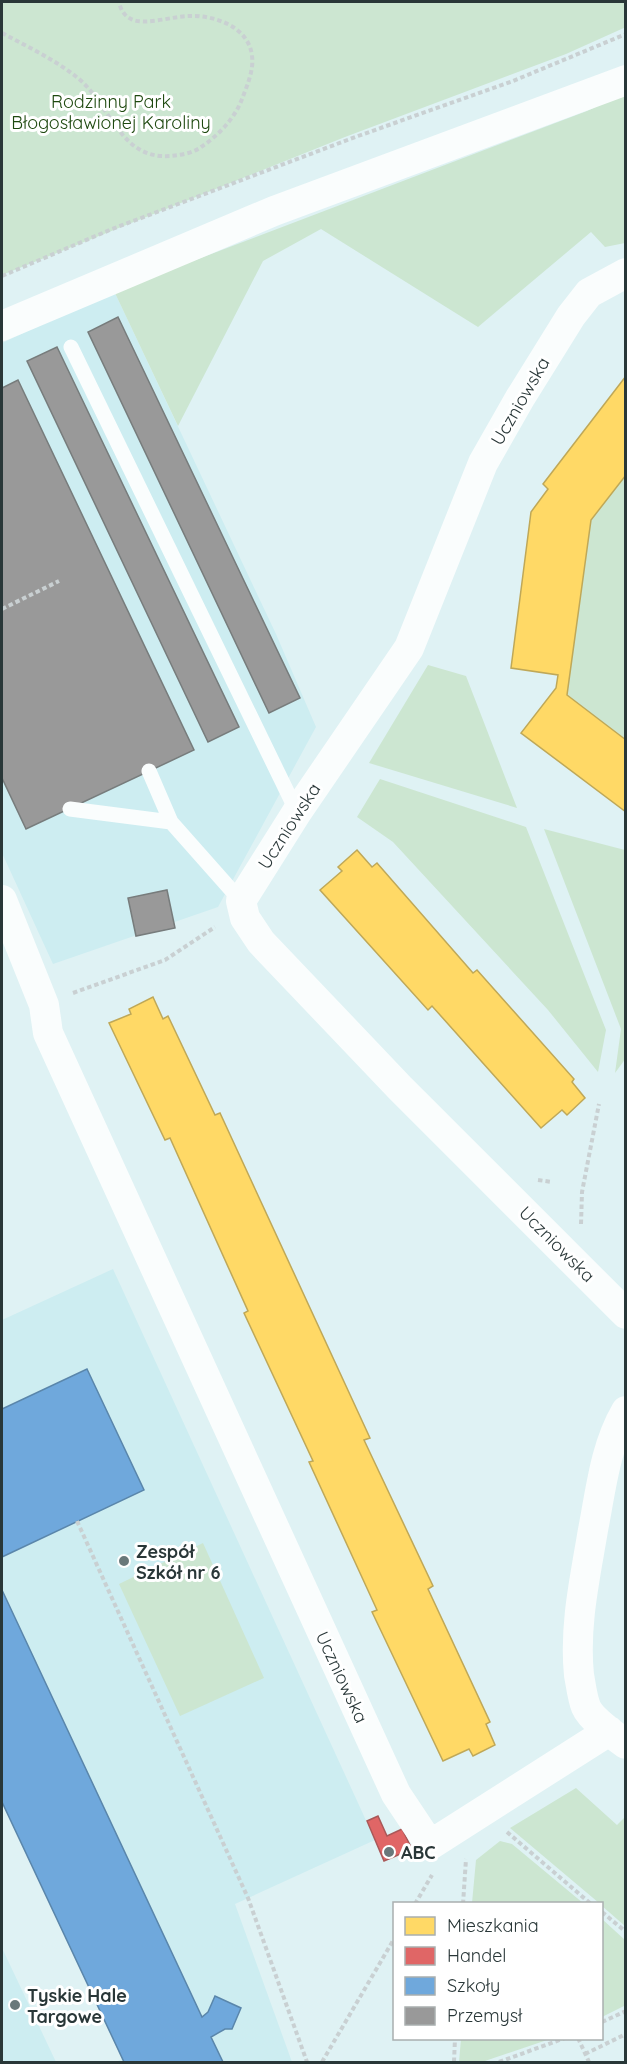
<svg xmlns="http://www.w3.org/2000/svg" width="627" height="2064" viewBox="0 0 627 2064" font-family="Quicksand,sans-serif">
<rect width="100%" height="100%" fill="#dff2f4"/>
<path fill="#cdedf1" d="M114,291l162,343 40,93 -98,180 -165,57 -51,-111v-510z
M113,1269l262,571 -140,64 57,158h-176l6,-3 -120,-257v-482z
M2,1948l54,114h-54z"/>
<path fill="#cce6d1" d="M2,2h623l1,25 -60,27 -221,83 -343,138z
M625,93v150l-20,4 -14,-15 -113,95 -157,-98 -58,32 -85,165 -64,-135 473,-180z
M625,475v265l-58,-45 24,-175z
M428,665l38,11 51,132 -148,-45z
M380,779l146,48 80,203 -8,42 -50,-62 -155,-168 -36,-25z
M544,829l81,21 1,208 -11,15 6,-44z
M203,1543l61,135 -84,38 -61,-132z
M576,1788l41,37 8,-8v109l-23,-20v-2l-3,-1 -89,-75z
M500,1841l12,3 71,59h-111l4,-43z
M602,1919l23,21 1,65 -24,12z
M461,2039v-1l89,1 -68,23h-23z"/>
<path fill="#ffd966" stroke="#bfa858" stroke-width="1.5" d="M626,376v99l-35,45 -24,175 59,45v72l-105,-79 35,-45 2,-13 -47,-7 20,-156 17,-23 -5,-5z
M357,850l15,17 5,-4 96,110 4,-3 97,109 -2,3 13,16 -18,17 -5,-5 -21,18 -109,-122 -4,4 -108,-120 22,-19 -4,-4z
M153,997l10,22 5,-3 47,99 5,-2 150,325 -6,2 69,146 -5,3 62,133 -4,2 9,21 -22,11 -4,-7 -26,12 -71,-149 5,-2 -68,-148 4,-1 -69,-148 4,-2 -78,-173 -5,2 -56,-117 22,-9 -2,-5z"/>
<path fill="#e06666" stroke="#a95858" stroke-width="1.5" d="M378,1816l9,20 15,-7 10,20 -28,12 -17,-40z"/>
<path fill="#6fa8dc" stroke="#5a86ab" stroke-width="1.5" d="M87,1369l57,121 -142,67v-148z
M2,1590l200,427 6,-5 7,-16 26,12 -9,21h-7l-14,8 12,25h-99l-122,-260z"/>
<path fill="#999" stroke="#777c7c" stroke-width="1.5" d="M118,317l182,381 -31,15 -181,-381z
M57,347l182,380 -31,15 -181,-381z
M18,380l176,370 -168,79 -24,-51v-390z
M167,890l8,38 -39,8 -8,-38z"/>
<g fill="none" stroke-linecap="round" stroke-linejoin="round">
<path stroke="#c9d0d2" stroke-width="4" stroke-dasharray="4.5 3" stroke-linecap="butt" d="M2,33c26,14 54,27 77,46 33,28 41,81 92,77 10,-1 22,-3 30,-9 17,-11 34,-29 41,-48 5,-13 12,-29 10,-43 -3,-29 -37,-41 -63,-40 -15,0 -45,10 -58,3 -7,-3 -11,-11 -12,-17
M2,276l110,-47 246,-93 155,-55 113,-47
M2,609l57,-28
M73,993l92,-33 50,-33
M538,1180l14,2
M581,1224l1,-32 17,-88
M77,1521l171,377 59,164
M507,1832l84,72
M415,1904l17,-29
M463,1904l3,-45
M602,1912l24,20
M602,2022l24,-11
M578,2038l11,24
M585,2054l41,-20
M322,2062l72,-123
M454,2062l1,-24
M499,2062l66,-24"/>
<path stroke="#fafdfd" stroke-width="15" d="M71,347l226,465
M149,771l22,51 70,79
M70,809l101,13"/>
<path stroke="#fafdfd" stroke-width="30" d="M626,273l-37,20 -18,23 -51,82 -37,65 -74,185 -112,164 -56,89 4,17 16,24 139,146 226,226
M2,326l272,-115 352,-131
M2,900l42,105 4,28 348,761 34,51 179,-114
M626,1411c-21,36 -25,78 -33,119 -8,48 -19,96 -14,145 2,10 3,22 7,32 5,12 29,29 40,37"/>
</g>
<g fill="#69787a" stroke="#fff" stroke-width="2">
<circle cx="124" cy="1561" r="6"/>
<circle cx="389" cy="1852" r="6"/>
<circle cx="15" cy="2005" r="6"/>
</g>
<g text-anchor="middle" dominant-baseline="central" stroke-width="6" stroke-linejoin="round" paint-order="stroke">
<g font-size="18" fill="#1d480e" stroke="#fff">
<text x="111" y="101">Rodzinny Park<tspan x="111" dy="21">Błogosławionej Karoliny</tspan></text>
</g>
<g font-size="18" fill="#293738" stroke="#fff">
<text transform="translate(520 401) rotate(-60)">Uczniowska</text>
<text transform="translate(289 826) rotate(-57)">Uczniowska</text>
<text transform="translate(557 1244) rotate(45)">Uczniowska</text>
<text transform="translate(342 1677) rotate(65)">Uczniowska</text>
</g>
<g font-size="18" font-weight="bold" fill="#293738" stroke="#fff" text-anchor="start">
<text x="136" y="1551">Zespół<tspan x="136" dy="21">Szkół nr 6</tspan></text>
<text x="401" y="1852">ABC</text>
<text x="27" y="1995">Tyskie Hale<tspan x="27" dy="21">Targowe</tspan></text>
</g>
</g>
<rect width="627" height="2064" fill="none" stroke="#293738" stroke-width="6"/>
<rect x="393" y="1902" width="210" height="138" fill="#ffffff" stroke="#a9afaf" stroke-width="1.5"/>
<rect x="405" y="1917" width="30" height="18" fill="#ffd966" stroke="#a9afaf" stroke-width="1.5"/>
<text x="447" y="1932" font-size="18" fill="#293738">Mieszkania</text>
<rect x="405" y="1947" width="30" height="18" fill="#e06666" stroke="#a9afaf" stroke-width="1.5"/>
<text x="447" y="1962" font-size="18" fill="#293738">Handel</text>
<rect x="405" y="1977" width="30" height="18" fill="#6fa8dc" stroke="#a9afaf" stroke-width="1.5"/>
<text x="447" y="1992" font-size="18" fill="#293738">Szkoły</text>
<rect x="405" y="2007" width="30" height="18" fill="#999999" stroke="#a9afaf" stroke-width="1.5"/>
<text x="447" y="2022" font-size="18" fill="#293738">Przemysł</text>
</svg>
